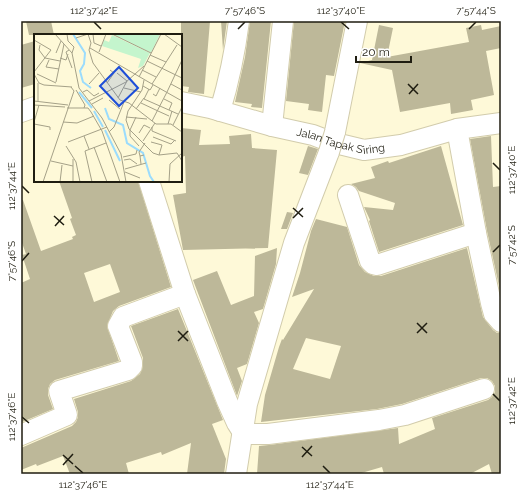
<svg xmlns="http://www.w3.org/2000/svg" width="522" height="495" viewBox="0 0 522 495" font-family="Raleway,sans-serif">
<rect width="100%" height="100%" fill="#fef9d8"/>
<path fill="#bdb899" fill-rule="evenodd" d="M26,21h25l3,14h-25z
M181,21h29l-6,73 -16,-2 1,-5 -8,-1z
M221,21h6l-4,29z
M250,21h21l-9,87 -11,-1 1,-3 -17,-2 10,-45z
M294,21h51l-11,55 -8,-1 -4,37 -14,-2 1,-6 -23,-3z
M379,25l14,3 -6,29 82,-15 -3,-14 15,-3 1,5 19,-4v22l-15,3 8,44 -23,5 2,10 -22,4 -1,-11 -50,9 -8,-42 -32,-7 12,-3z
M35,41v43l-14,4v-43z
M181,128l20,2 -2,15 31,-1 -1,-8 22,-2 1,14 25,2 -9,98 -85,2 -10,-55 13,-2 -1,-37 -4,1z
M491,136l2,51 8,-1v109l-14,-64 -17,-92z
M308,146l10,3 -10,26 -9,-2z
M441,146l22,79 -84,27 -10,-31 1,-1 -6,-13 29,3 2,-7 -36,-12 -3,-4 -5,-3 24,-6 -4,-11 17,-6 1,2z
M59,181h79l33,106 -52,19 -6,5 -6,15 12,35 -64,19 -5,4 -2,5v6l5,14 -31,13 -1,-139 9,-4 -8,-24 4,-1 -5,-14v-40h2l18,51 32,-12 -1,-2 4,-2 -6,-16 2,-1zM110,264l10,28 -26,10 -10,-29z
M287,212l6,1 -6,16h-6z
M316,219l31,8 12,38 6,7 9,4h7l86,-28 16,69 10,13 4,3h4v141h-9l-3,-10 -19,10h-86l-2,-7 -24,7h-101l2,-28 10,-1 129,-17 1,16 36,-15 -3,-11 56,-18 4,-3 3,-5v-6l-3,-5 -5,-3h-6l-79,26 -25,5 -116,13 4,-27 14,-48 3,-8 1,1 31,-51 -22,8 8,-24 11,-42zM306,338l35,8 -11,33 -37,-10z
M277,248l-1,16 -13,45 -9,3 5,11 -12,41 -10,4 5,13 -5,15 -44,-116 24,-9 14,34 23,-9 1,-40z
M178,309l45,111 -11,4 14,35 -2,15h-37l4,-31 -29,12 -1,-3 -35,11 3,11h-59l-7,-18 -26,10 -1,-2 -15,6v-22l51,-22 4,-4 2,-5v-5l-4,-13 57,-18 9,-7 3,-8v-8l-12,-32z"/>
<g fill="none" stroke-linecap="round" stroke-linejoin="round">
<g stroke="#d2ccac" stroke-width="22">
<g id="minor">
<path id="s1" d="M181,102l29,6 62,18 41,9 18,7 33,8 37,-5 56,-16 44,-6"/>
<path d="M220,111c9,-30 15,-59 19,-90"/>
<path d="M21,112l14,-5"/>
<path d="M272,126l11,-105"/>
<path d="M457,129l19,104 15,70 3,11 7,8"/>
<path d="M335,132l22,-111"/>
<path d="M149,181l36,113 42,107 10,22 7,11h24l111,-14 26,-5 79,-26"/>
<path d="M348,195l22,66 3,3 4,1 99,-32"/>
<path d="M21,435l46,-20 -8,-24 69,-21 4,-4v-4l-14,-36 5,-9 62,-23"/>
<path d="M236,474l11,-70 47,-161 35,-91"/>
</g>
</g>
<use href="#minor" stroke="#fff" stroke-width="20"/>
<g stroke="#d2ccac" stroke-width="22" stroke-linecap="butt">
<path id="minor-bridge" d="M329,152l6,-20"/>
</g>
<use href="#minor-bridge" stroke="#fff" stroke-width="20"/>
</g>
<path fill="none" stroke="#1f1d11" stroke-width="1.5" d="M94,22l7,7M341,22l8,7M238,29l7,-7M469,29l7,-7M408,84l10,10M409,94l9,-10M493,163l7,7M22,186l7,7M293,208l10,9M54,216l10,9M293,218l10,-10M55,226l9,-10M493,252l7,-7M22,261l7,-8M417,323l10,10M178,331l10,10M417,333l10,-10M178,341l10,-10M493,394l7,7M22,417l7,6M302,447l10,9M63,455l10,9M302,457l10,-11M63,465l10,-11M75,466l8,7M323,466l7,7"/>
<g text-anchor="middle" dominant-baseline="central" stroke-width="3" stroke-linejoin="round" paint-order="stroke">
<g font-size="11" fill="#1f1d11" stroke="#fff">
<text stroke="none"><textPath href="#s1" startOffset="165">Jalan Tapak Siring</textPath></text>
</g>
</g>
<g transform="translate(34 34)">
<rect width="148" height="148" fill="#fef9d8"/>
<path d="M78,0h48l-9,19zM78,1l38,18 -7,13 -5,2 3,-9 -39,-13 2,-6 5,2z" fill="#c4f5cd"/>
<path fill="none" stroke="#9bdcfd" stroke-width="2" d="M39,0l12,19 -1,11 -4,7 3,11 8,6M45,58l13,16M71,74l4,11 14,6 4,18 16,10 7,23 4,6M60,77l9,16M71,96l15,31"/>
<path fill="none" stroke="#a5a188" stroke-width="1" d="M21,0l17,19 7,35 23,30 19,36 5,28M33,0l1,7 6,6 -2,6M59,0l1,9 7,3M78,0l39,19M130,0l18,13M42,4l12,-4 3,9 -2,7 4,13 27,37 9,3 27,21h15l11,8M0,6l17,10 -17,22M6,11l-1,5 6,8 15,3M143,11l-25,39 30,17M56,14l62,36M35,16l-3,2 6,16M65,18l7,-18M22,19l5,-12M116,21l16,7M26,24l6,2 2,-6M15,26l-3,7 13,2M113,27l35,17M108,36l14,7M83,39l10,8 -9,17M0,40l5,9 5,2 28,2M3,40l19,9M105,43l22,-43M110,46l-2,10 -14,21 -2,9 3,9 24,24 6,2 18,-2 5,8M22,48l8,-38M4,49v18M73,49l7,-10 -4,-3M55,50l10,-11M137,50l11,6M109,52l7,4 3,-5M90,54l17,4M115,55l-5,10 34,15M42,56l9,15 -1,3M49,58l4,-2 7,6 5,-3M133,58l15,-32M119,60l3,2 4,-8M130,65l8,4 -3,7M75,66l11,9M0,67l34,4M55,67l37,-19 18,-16M107,69l17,8M58,70l11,-6M0,71l31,2M33,74h21l3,4 11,19 18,51M102,75l8,-11M124,77l11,5M92,83l21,2M118,87l15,-29M0,88l5,-17M29,88l14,1 17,-7M0,90l16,3v3M134,90l4,-13M139,91l9,-18M118,93v4l24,10M96,96v6l9,10M96,96l6,-13M75,98l5,-5 10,-25M105,99l5,-8 6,3M50,102l5,13M119,103l18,7 4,-4M109,107l12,-18M34,108l39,-15M117,108l11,3 -3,10M32,112l10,16 4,20M60,113l13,35M106,122l-1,-4 6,-9M89,123l13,-3 1,-4M90,126l6,-1 7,5M17,127l22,5M107,130l-1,-8 4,-1M91,135l21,-6M91,138l15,6M9,148l31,-91 -3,-4M26,148l2,-17M39,148v-23M58,148l-7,-31 21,-8M135,148l1,-18 12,-11"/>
<path fill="#1d4ed8" fill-opacity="0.15" stroke="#1d4ed8" stroke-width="2" d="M85,33l19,21 -19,18 -19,-20z"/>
<rect width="148" height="148" fill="none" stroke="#1f1d11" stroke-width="2"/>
</g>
<rect width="522" height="495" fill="none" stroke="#ffffff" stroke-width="44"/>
<path d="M356 56v6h55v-6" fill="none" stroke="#1f1d11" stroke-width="2"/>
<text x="362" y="56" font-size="12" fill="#1f1d11" stroke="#ffffff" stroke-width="3" paint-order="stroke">20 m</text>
<rect x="22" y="22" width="478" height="451" fill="none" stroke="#1f1d11" stroke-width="1.5"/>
<g font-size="10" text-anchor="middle" fill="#1f1d11">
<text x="94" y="14">112°37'42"E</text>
<text x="245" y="14">7°57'46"S</text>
<text x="341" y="14">112°37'40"E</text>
<text x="476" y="14">7°57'44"S</text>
<text transform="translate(511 170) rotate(-90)" y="4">112°37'40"E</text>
<text transform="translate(11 186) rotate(-90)" y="4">112°37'44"E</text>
<text transform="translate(511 245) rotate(-90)" y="4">7°57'42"S</text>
<text transform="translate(11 261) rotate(-90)" y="4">7°57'46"S</text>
<text transform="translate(511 401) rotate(-90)" y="4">112°37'42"E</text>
<text transform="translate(11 417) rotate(-90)" y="4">112°37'46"E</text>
<text x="83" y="488">112°37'46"E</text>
<text x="330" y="488">112°37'44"E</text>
</g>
</svg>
